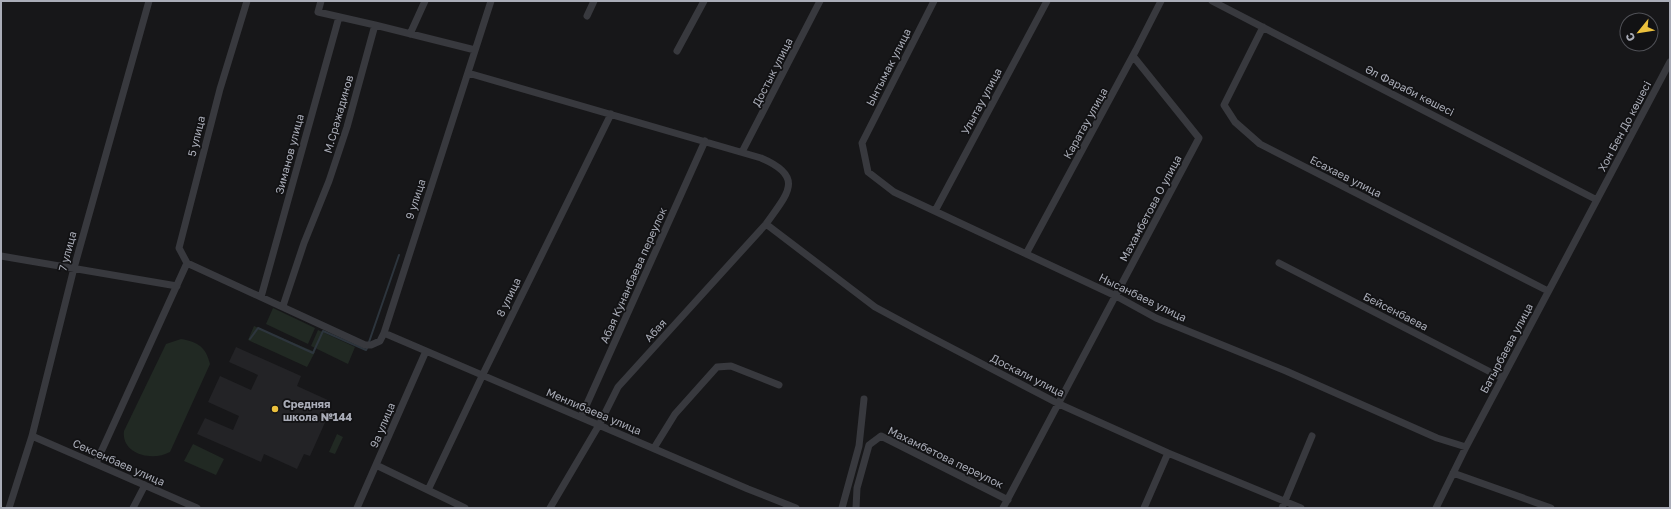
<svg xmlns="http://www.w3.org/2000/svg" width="1671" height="509" viewBox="0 0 1671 509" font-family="'Golos Text',sans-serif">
<rect width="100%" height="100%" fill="#171719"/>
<path fill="#232326" d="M236,347l65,29 -4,10 33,15 -7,15 4,2 -17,38 -6,-2 -7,15 -33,-15 -3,8 -64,-28 8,-16 28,12 6,-14 -31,-14 12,-26 31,14 7,-15 -29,-13z"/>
<path fill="#212923" d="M273,308l42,20 -7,16 -42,-20z
M254,326l61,26 -8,15 -59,-27z
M318,330l37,17 -7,17 -37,-18z
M181,339c17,3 25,8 29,25l-40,88c-18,10 -49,2 -46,-21l42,-87z
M337,434l6,3 -8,17 -6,-2z
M193,444l31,15 -8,16 -32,-14z"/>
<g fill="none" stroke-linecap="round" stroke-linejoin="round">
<path stroke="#2d353d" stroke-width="2" d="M250,339l8,-11 55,25 10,-22 43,19 1,-2
M369,342l30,-87"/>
<path stroke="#38393e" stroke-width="7" d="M247,1l-27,88 -41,159 8,15 178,82h6l9,-4 4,-8 107,-332
M321,1l-3,11 57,13
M934,1l-72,142 6,29 26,20 222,104 40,22 130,53 151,67 29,9
M1212,1l385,199
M587,16l7,-15
M1263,27l-39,78 11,17 25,22 288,147
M410,34l15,-33
M677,51l27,-50
M468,73l293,85c45,19 26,36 5,66l-148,163 -19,38 -49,83
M742,152l78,-151
M935,211l112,-210
M766,224l109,83 50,27 134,70 109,49 133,55
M1026,254l110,-204 25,-49
M1,256l176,30
M1279,263l223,115
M261,297l78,-280
M283,306l21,-63 25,-62 18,-54 28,-102 100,25
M384,333l364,156 48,19
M581,417l124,-276
M32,436l165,72
M654,448l21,-34 42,-47 14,-1 48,19
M96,463l91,-200
M376,465l89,43
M1453,473l98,35
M428,490l57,-120 126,-256
M9,508l23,-72 42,-168 75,-267
M133,508l12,-23
M357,508l69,-157
M842,508l17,-62 5,-47
M856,508l1,-20 12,-43 12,-9 127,64
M1003,508l196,-370 -66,-82
M1144,508l24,-55
M1282,508l30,-72
M1436,508l30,-61 204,-385"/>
</g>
<circle fill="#ebc03d" stroke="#121214" stroke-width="1.5" cx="275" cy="409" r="4"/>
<g text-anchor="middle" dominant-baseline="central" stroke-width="3.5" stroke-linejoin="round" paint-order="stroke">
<g font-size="11" fill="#aaadb8" stroke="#121214">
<text transform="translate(888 67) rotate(-63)">Ынтымак улица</text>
<text transform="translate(772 72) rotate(-63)">Достык улица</text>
<text transform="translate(1410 90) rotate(27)">Әл Фараби көшесі</text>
<text transform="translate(981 101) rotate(-62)">Улытау улица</text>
<text transform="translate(338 114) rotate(-74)">М.Сражадинов</text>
<text transform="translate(1085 123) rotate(-61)">Каратау улица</text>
<text transform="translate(1624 126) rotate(-62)">Хон Бен До көшесі</text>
<text transform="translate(196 136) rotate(-76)">5 улица</text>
<text transform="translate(289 154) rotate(-75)">Зиманов улица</text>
<text transform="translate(1346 176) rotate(27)">Есахаев улица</text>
<text transform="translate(415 199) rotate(-72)">9 улица</text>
<text transform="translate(1150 208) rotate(-62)">Махамбетова О улица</text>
<text transform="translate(67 251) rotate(-75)">7 улица</text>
<text transform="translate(633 275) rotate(-66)">Абая Кунанбаева переулок</text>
<text transform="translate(508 297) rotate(-64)">8 улица</text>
<text transform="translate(1143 297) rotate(26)">Нысанбаев улица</text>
<text transform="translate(1396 311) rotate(27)">Бейсенбаева</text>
<text transform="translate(655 330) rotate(-48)">Абая</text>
<text transform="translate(1506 348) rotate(-62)">Батырбаева улица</text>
<text transform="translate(1028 375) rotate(27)">Доскали улица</text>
<text transform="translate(594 411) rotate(23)">Менлибаева улица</text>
<text transform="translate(382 425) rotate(-67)">9а улица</text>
<text transform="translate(946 457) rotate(26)">Махамбетова переулок</text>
<text transform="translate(119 462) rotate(24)">Сексенбаев улица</text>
</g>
<g font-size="11" font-weight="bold" fill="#aaadb8" stroke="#121214" text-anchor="start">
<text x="283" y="403">Средняя<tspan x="283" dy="13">школа №144</tspan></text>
</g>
</g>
<rect width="1671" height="509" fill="none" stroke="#aaadb8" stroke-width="4"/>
<g transform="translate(1639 32) rotate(240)"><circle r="19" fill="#121214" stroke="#4f5056"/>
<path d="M0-3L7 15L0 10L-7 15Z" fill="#ebc03d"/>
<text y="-6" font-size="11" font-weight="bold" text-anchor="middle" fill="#aaadb8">С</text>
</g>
</svg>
